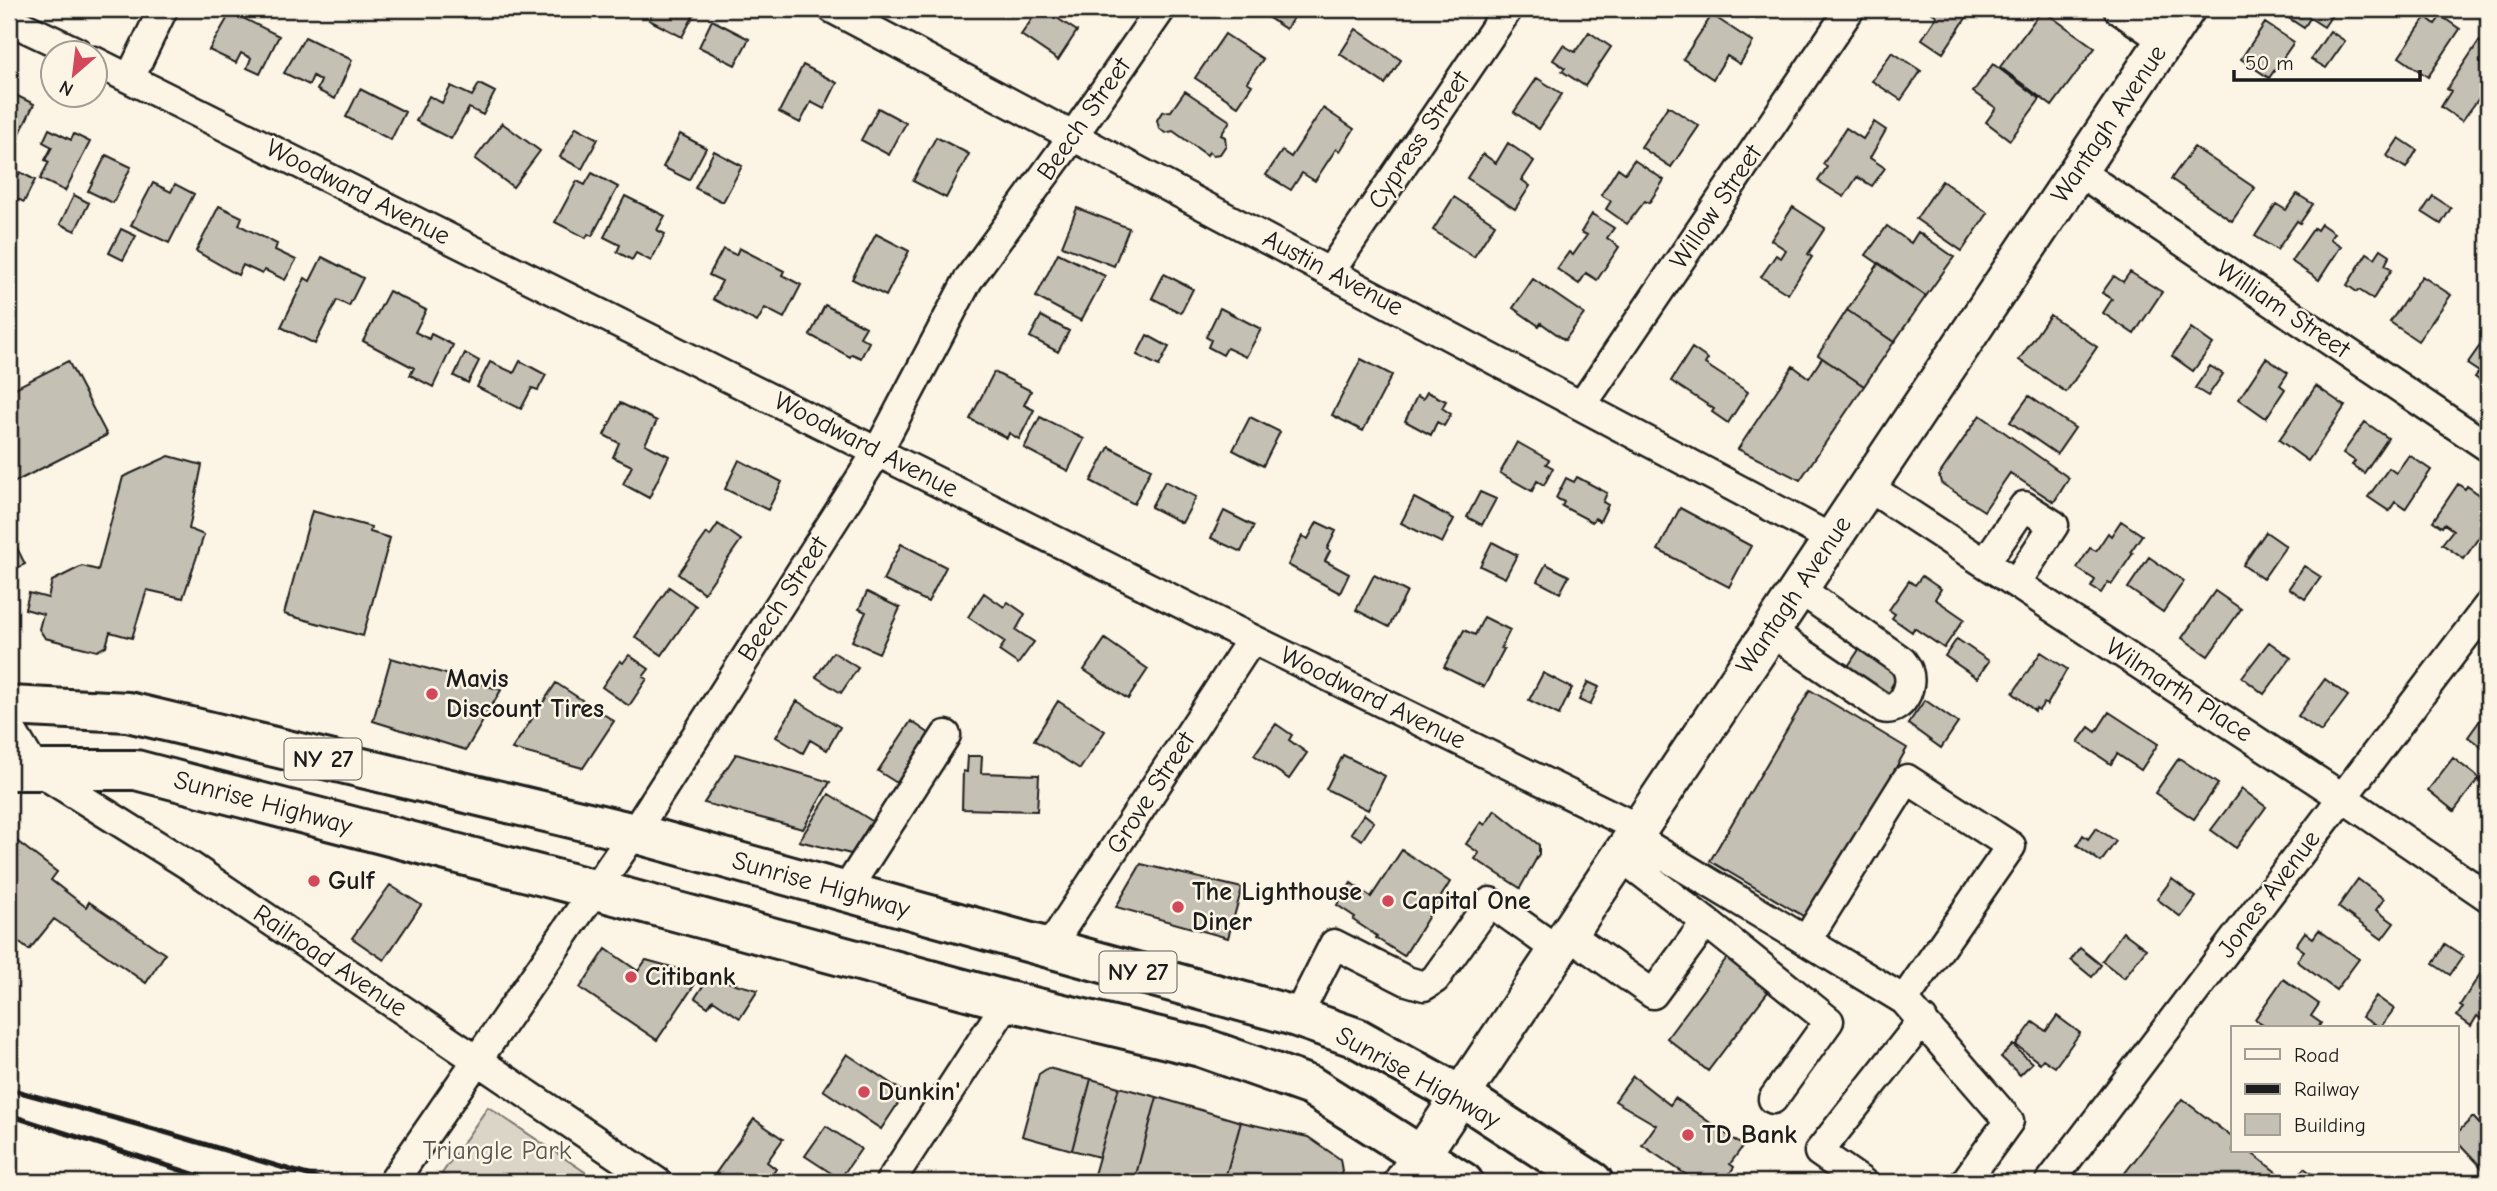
<svg xmlns="http://www.w3.org/2000/svg" width="2497" height="1191" viewBox="0 0 2497 1191" font-family="'Comic Neue',sans-serif">
<rect width="100%" height="100%" fill="#fcf5e5"/>
<filter id="ink" filterUnits="userSpaceOnUse"><feTurbulence type="fractalNoise" baseFrequency=".0143" numOctaves="2"/><feDisplacementMap in="SourceGraphic" scale="14" xChannelSelector="R" yChannelSelector="G"/><feConvolveMatrix kernelMatrix="1 2 1 2 8 2 1 2 1" color-interpolation-filters="sRGB"/></filter>
<g filter="url(#ink)">
<path fill="#dbd5c8" stroke="#7c7872" stroke-width="2" d="M488,1107l112,75h-134l-25,-7z"/>
<path fill="#c4c0b3" stroke="#1c1c1c" stroke-width="2" d="M654,9h33l8,4 -13,24 -33,-17z
M1039,9h4l34,22 -19,29 -37,-25z
M1255,9h44l-13,20z
M1926,9h46l-29,44 -21,-14 15,-23z
M2275,9h61l-12,18 -14,-9 -6,10z
M2042,10l53,38 -43,58 -52,-39z
M231,12l48,24 -19,38 -13,-6 4,-10 -10,-5 -5,10 -27,-13z
M1712,15l41,27 -13,22 -13,-8 -14,23 -30,-20z
M2441,16l19,13 -32,48 -29,-20 27,-40 9,7z
M712,20l37,19 -14,26 -36,-18z
M2265,23l29,19 -25,36 -28,-19z
M1356,29l45,31 -16,24 -45,-30z
M2330,31l15,10 -19,27 -15,-9z
M1589,32l22,15 -26,39 -23,-15 3,-3 -12,-8 10,-15 12,7z
M1225,34l38,25 -16,23 5,3 -14,21 -43,-28z
M305,37l47,23 -17,39 -18,-9 4,-9 -8,-5 -4,9 -25,-12z
M2479,41l9,6v39l-26,35 -21,-14 10,-16 -4,-2z
M1892,52l29,19 -20,29 -29,-19z
M1993,64l47,35 -30,41 -24,-18 10,-14 -23,-16z
M803,65l34,18 -13,26 -13,-7 -11,21 -21,-11z
M1537,78l25,16 -23,35 -25,-17z
M479,84l16,8 -12,23 -14,-7 -18,31 -35,-18 13,-25 13,7 9,-17 21,10z
M360,89l45,23 -14,28 -45,-23z
M1185,91l45,30 -9,14 4,2 1,8 -6,9 -7,1 -4,-3 -2,3 -34,-24 -8,2 -6,-5 -2,-8 5,-8 9,-1z
M9,92l25,12 -20,42 -5,-3z
M1668,106l31,20 -28,41 -30,-20z
M878,108l28,15 -17,32 -28,-15z
M1323,108l31,21 -14,22 -4,-2 -21,32 -13,-8 -11,17 -25,-15 16,-24 9,6z
M1874,122l12,8 -16,28 15,10 -13,18 -15,-9 -13,20 -26,-16 9,-14 -4,-3 23,-36 17,11z
M502,123l38,28 -27,36 -38,-28z
M576,127l22,12 -16,30 -22,-12z
M49,129l22,11 3,-6 16,8 -25,49 -25,-12 9,-17 -4,-2 7,-13 -9,-5z
M680,134l26,14 -17,32 -26,-13z
M936,137l33,17 -23,44 -33,-17z
M2399,138l18,12 -11,18 -19,-12z
M1508,143l26,18 -12,19 8,6 -15,23 -48,-31 16,-24 13,9z
M2194,147l61,41 -23,33 -61,-42z
M714,151l28,15 -19,36 -28,-14z
M106,155l25,12 -18,36 -25,-12z
M1634,160l30,20 -15,23 -4,-2 -18,23 -21,-15 5,-8 -10,-6 17,-27 7,5z
M20,172l15,8 -11,22 -15,-7z
M592,173l26,14 -26,49 -4,-2 -2,4 -31,-16 22,-41 8,4z
M1942,181l46,32 -26,38 -46,-32z
M153,183l18,9 4,-8 19,10 -25,49 -38,-18z
M2297,194l16,10 -13,19 -3,-2 -20,29 -22,-14 21,-32 10,6z
M74,195l15,8 -14,28 -15,-7z
M625,196l40,20 -8,14 8,4 -14,27 -15,-8 -4,7 -15,-8 3,-7 -16,-8z
M2433,196l18,12 -10,16 -19,-12z
M1454,197l41,27 -21,33 -41,-27z
M219,206l23,11 -3,8 38,19 -2,6 21,10 -11,20 -20,-10 -3,4 -19,-9 -5,10 -42,-24z
M1793,207l32,21 -17,26 4,3 -24,37 -27,-17 15,-22 5,3 5,-8 -15,-10z
M1077,208l52,20 -15,38 -52,-20z
M1592,214l22,14 -7,10 12,9 -22,33 -11,-7 -7,11 -22,-15 12,-17 4,3 14,-20 -6,-3z
M2321,224l13,9 -4,6 11,7 -22,34 -28,-19 23,-33 3,2z
M1887,226l24,17 7,-11 36,25 -28,39 -60,-41z
M121,229l15,7 -13,24 -14,-7z
M876,234l33,17 -23,45 -34,-17z
M739,248l45,23 -2,4 19,10 -17,33 -19,-10 -8,14 -44,-23 9,-18 -13,-6 14,-26 13,6z
M2381,249l9,6 -5,10 7,4 -19,30 -14,-9 -2,2 -10,-7 20,-32 8,5z
M1058,253l47,23 -24,45 -45,-24z
M322,257l41,21 -14,28 -12,-6 -22,44 -34,-17 24,-49 5,3z
M1879,263l47,33 -32,46 -47,-32z
M2130,272l32,20 -28,42 -31,-21 9,-14 -10,-6 12,-17 9,6z
M1164,274l29,15 -12,24 -29,-15z
M2422,276l29,19 -33,46 -28,-19z
M1533,279l51,35 -19,26 -24,-17 -2,3 -26,-18z
M389,291l37,19 -11,22 14,7 2,-5 22,11 -20,42 -23,-12 4,-7 -51,-27z
M825,305l41,22 -6,10 9,5 -8,16 -9,-4 -2,3 -40,-22z
M1220,308l41,21 -15,28 -19,-9 -4,7 -15,-8 3,-7 -5,-3z
M1847,310l47,32 -30,44 -46,-31z
M2050,315l47,32 -31,45 -47,-32z
M1041,316l28,15 -11,21 -28,-15z
M2191,328l22,16 -20,27 -21,-15z
M1147,335l22,12 -10,19 -22,-11z
M2484,340l4,3v36l-5,4 -8,-6 4,-5 -12,-8z
M1692,348l16,11 -3,5 43,28 -20,31 -16,-11 2,-3 -43,-28z
M465,353l14,8 -11,22 -14,-7z
M1822,358l42,28 -64,94 -62,-31 55,-83 16,12z
M2266,358l22,15 -8,12 5,4 -19,29 -27,-19z
M1361,359l31,16 -29,56 -31,-16z
M68,361l39,74 -98,50v-94z
M520,361l26,14 -8,15 -6,-2 -11,21 -44,-22 13,-25 24,11z
M2210,366l13,8 -15,22 -13,-8z
M994,372l37,19 -7,14 10,5 -15,29 -10,-6 -2,5 -37,-19z
M2316,386l29,20 -37,55 -29,-21z
M1427,392l19,9 -4,7 9,6 -7,12 -7,-4 -6,13 -26,-14 12,-25 6,3z
M2029,396l46,32 -18,26 -47,-32z
M620,403l37,18 -12,23 24,12 -20,42 -26,-14 9,-18 -19,-9 6,-14 -15,-8z
M1980,415l89,63 -15,24 -44,-29 -26,38 -43,-28 -2,-8z
M1040,417l44,22 -16,32 -44,-23z
M1250,417l30,15 -17,34 -30,-16z
M2365,422l23,16 -24,35 -12,-8 3,-4 -12,-8z
M1517,442l32,18 -3,4 7,4 -9,17 -7,-4 -5,10 -32,-18z
M1109,447l42,22 -17,35 -43,-23z
M2409,455l22,15 -26,39 -10,-7 -6,9 -21,-14 21,-29 7,5z
M169,456l33,9 -13,64 15,6 -21,63 -36,-8 -15,48 -22,-6 -4,14 -9,5 -52,-13 -6,-9 4,-15 -18,-5 4,-16 19,5 4,-17 30,-15 16,4 25,-93z
M739,460l43,22 -14,28 -43,-21z
M1577,477l30,16 -4,9 5,3 -8,16 -5,-3 -3,4 -30,-16 2,-4 -8,-4 10,-20 8,4z
M1165,481l31,16 -14,26 -31,-16z
M2458,484l7,5 2,-3 17,12 -2,3 6,5v18l-24,35 -22,-15 11,-14 -9,-6 -2,3 -9,-6z
M1480,492l16,7 -14,26 -15,-8z
M1414,498l40,21 -12,24 -41,-20z
M1680,508l71,38 -22,41 -71,-37z
M312,511l59,16 -1,5 20,6 -27,98 -79,-22z
M1224,511l30,15 -13,26 -30,-14z
M2121,521l21,14 -11,16 2,2 -21,31 -4,-2 -7,11 -10,-6 4,-7 -18,-12 13,-20 6,3 12,-18 3,3z
M1317,522l19,9 -9,18 3,2 -5,10 24,13 -9,19 -52,-28 14,-29 6,3z
M718,524l23,16 -37,53 -26,-19 29,-41 3,3z
M9,532l16,32 -16,8z
M2266,532l20,14 -23,33 -20,-14z
M1492,542l25,13 -12,23 -25,-12z
M901,544l45,23 -18,35 -45,-22z
M2149,557l35,24 -21,31 -35,-24z
M1546,564l23,12 -9,17 -23,-12z
M2304,566l17,11 -16,22 -16,-11z
M1374,575l33,17 -18,35 -33,-17z
M1922,576l19,13 -6,10 29,20 -20,29 -30,-20 -2,4 -20,-14 3,-4 -6,-4 20,-29 6,4z
M669,587l27,19 -34,49 -27,-18z
M2215,591l26,18 -33,47 -26,-18z
M867,592l33,16 -21,45 -27,-12 14,-29 -7,-3z
M984,593l20,14 4,-5 17,12 -9,16 18,12 -16,22 -19,-13 6,-9 -37,-25z
M1484,617l26,13 -9,18 3,1 -20,38 -40,-20 20,-37 11,5z
M1105,639l43,30 -20,30 -44,-29z
M1957,639l32,22 -12,17 -32,-22z
M2269,642l22,16 -27,36 -22,-17z
M1862,645l37,30 -8,12 7,5 -9,13 -46,-31z
M833,652l25,16 -17,25 -25,-16z
M2041,652l26,17 -20,36 -3,-2 -5,7 -3,-2 -1,3 -22,-18z
M629,655l20,14 -6,8 4,2 -18,27 -27,-19 18,-26 3,2z
M391,658l110,32 -35,60 -93,-29z
M1543,673l29,15 -13,27 -30,-15z
M2325,679l23,17 -27,36 -23,-16z
M1588,682l11,5 -9,18 -11,-5z
M556,683l58,38 -31,47 -71,-19z
M1810,690l97,58 -97,172 -100,-59z
M1925,700l33,23 -17,25 -33,-24z
M797,701l43,26 -13,23 -17,-10 -7,13 -27,-16z
M1058,701l47,30 -25,38 -46,-29z
M2488,709v43l-20,-15z
M2109,712l49,32 -17,26 -24,-16 -6,10 -33,-22 11,-15 7,5z
M911,721l19,13 -33,49 -19,-12z
M1276,724l16,11 -3,5 18,13 -18,26 -35,-24z
M736,754l94,28 -27,47 -99,-26z
M1343,755l42,21 -17,34 -42,-21z
M968,756h14l-1,17 58,2 -2,36 -75,-2 1,-38 4,1z
M2179,758l39,26 -24,35 -39,-26z
M2453,758l26,20 -25,33 -26,-21z
M2488,771v19l-9,-9z
M2242,789l24,18 -30,41 -25,-18z
M829,794l43,27 -21,33 -52,-13z
M1495,810l44,35v9l-19,34 -45,-29 4,-6 -13,-9 15,-22 4,3z
M1364,814l10,8 -12,18 -11,-7z
M2096,828l20,13 -15,21 -24,-17 6,-10 5,4z
M9,835l48,37 -6,8 35,27 3,-5 76,52 -19,29 -92,-64 -25,31 -17,-13 -3,4z
M1402,850l48,32 -46,74 -28,-18 1,-2 -24,-16 2,-3 -18,-12 14,-22 20,14z
M1141,864l101,24 -14,50 -112,-31z
M2172,879l24,18 -15,20 -24,-18z
M2358,879l26,20 -8,11 18,13 -12,16 -44,-32z
M390,885l31,20 -37,55 -32,-22z
M2319,930l40,29 -23,31 -39,-29 7,-10 -8,-6 9,-13 8,6z
M2123,932l23,17 -22,29 -22,-17z
M2445,944l18,12 -13,19 -17,-11z
M1735,947l38,38 -65,86 -41,-33z
M2080,948l21,17 -9,12 -21,-17z
M606,949l32,22 8,-11 55,15 -44,65 -77,-52z
M2486,965l2,2v49l-3,-2 -4,5 -4,-3 -6,10 -14,-10 6,-9 -3,-2z
M709,977l49,13 -18,28 -27,-18 -5,7 -13,-9z
M2283,979l36,25 -8,12 10,7 -3,5h-49l-14,-9z
M2376,996l18,13 -14,19 -18,-11z
M2057,1016l23,17 -25,34 -12,-8 -3,4 -24,-18 17,-23 13,9z
M2013,1045l19,18 -12,12 -19,-18z
M847,1054l58,39 -24,36 -58,-39z
M1048,1068l43,11 -19,71 -50,-14 17,-62z
M1633,1076l37,29 5,-7 68,48 -13,18 4,3 -10,15h-27l-55,-37 14,-20 -41,-24z
M1091,1079l28,8 -20,70 -27,-7z
M1119,1087l38,10 -23,85h-27l-14,-4z
M1157,1097l84,25 -17,60h-90z
M2182,1099l51,39v13h16l40,31h-171z
M2473,1117l15,16v37l-2,2 -29,-31v-8z
M754,1119l29,20 -16,23 9,7 -9,13h-54l-2,-2z
M1241,1122l67,15 32,22 2,12 -4,11h-114z
M826,1126l35,23 -21,30 -35,-23z
M2304,1168l18,14h-30z"/>
<g fill="none" stroke-linecap="round" stroke-linejoin="round">
<g stroke="#1c1c1c" stroke-width="33">
<path id="minor" d="M833,9l999,530
M2118,9l47,32
M9,20l68,32
M94,61l1158,578 386,189
M130,78l33,-69
M2078,171l410,276
M1330,272l178,-263
M1582,405l268,-396
M1867,486l475,311 146,100
M1985,563l39,-57 30,19 -38,58
M1770,631l113,77c18,5 31,-21 25,-37 -1,-4 -4,-7 -6,-10l-104,-73
M9,726l26,43 155,97 467,316
M1632,836l272,164 105,121 -44,61
M845,892l101,-157
M1706,922l123,99 -56,78
M1567,933l86,61 53,-72 -86,-66
M1806,941l101,-162 104,67 -107,154
M1049,948l203,-309
M1297,1017l37,-73 73,37 17,5 11,-7 55,-77 67,48
M393,1182l241,-349 244,-382 90,-171 105,-144 88,-127
M890,1182l118,-181
M1862,1182l-43,-30 104,-132
M2050,1182l438,-576"/>
</g>
<g stroke="#1c1c1c" stroke-width="42">
<path id="major" d="M1403,1182l783,-1173"/>
</g>
<g stroke="#1c1c1c" stroke-width="44">
<path id="highway" d="M9,706l119,6 506,121 657,182 66,23 104,58 132,86
M9,770h127l457,119 415,112 193,46 110,39 152,96"/>
</g>
<path stroke="#1c1c1c" stroke-width="4.5" stroke-dasharray="7 5" stroke-linecap="butt" d="M282,1182l2,-8"/>
<use href="#minor" stroke="#fcf5e5" stroke-width="28"/>
<use href="#major" stroke="#fcf5e5" stroke-width="37"/>
<use href="#highway" stroke="#fcf5e5" stroke-width="38"/>
<path stroke="#1c1c1c" stroke-width="5" d="M9,1089l145,40 177,53
M9,1115l209,67"/>
</g>
</g>
<g fill="#d1495b" stroke="#fcf5e5" stroke-width="2.5">
<circle cx="432" cy="694" r="7"/>
<circle cx="314" cy="881" r="7"/>
<circle cx="1388" cy="901" r="7"/>
<circle cx="1178" cy="907" r="7"/>
<circle cx="631" cy="977" r="7"/>
<circle cx="864" cy="1092" r="7"/>
<circle cx="1688" cy="1135" r="7"/>
</g>
<g text-anchor="middle" dominant-baseline="central" stroke-width="5" stroke-linejoin="round" paint-order="stroke">
<g fill="#fcf5e5" stroke="#5f5d58" stroke-width="2">
<rect x="284.5" y="738.5" width="77" height="41" rx="5"/>
<rect x="1099.5" y="951.5" width="77" height="41" rx="5"/>
</g>
<g font-size="24" font-weight="bold" fill="#1c1c1c">
<text x="323" y="759">NY 27</text>
<text x="1138" y="972">NY 27</text>
</g>
<g font-size="26" fill="#1c1c1c" stroke="#fcf5e5">
<text transform="translate(1084 119) rotate(-55)">Beech Street</text>
<text transform="translate(2109 124) rotate(-56)">Wantagh Avenue</text>
<text transform="translate(1419 140) rotate(-56)">Cypress Street</text>
<text transform="translate(358 192) rotate(27)">Woodward Avenue</text>
<text transform="translate(1716 207) rotate(-56)">Willow Street</text>
<text transform="translate(1333 273) rotate(28)">Austin Avenue</text>
<text transform="translate(2283 309) rotate(34)">William Street</text>
<text transform="translate(866 445) rotate(27)">Woodward Avenue</text>
<text transform="translate(1794 595) rotate(-56)">Wantagh Avenue</text>
<text transform="translate(783 599) rotate(-57)">Beech Street</text>
<text transform="translate(2179 690) rotate(33)">Wilmarth Place</text>
<text transform="translate(1373 698) rotate(26)">Woodward Avenue</text>
<text transform="translate(1151 793) rotate(-57)">Grove Street</text>
<text transform="translate(263 803) rotate(15)">Sunrise Highway</text>
<text transform="translate(821 885) rotate(16)">Sunrise Highway</text>
<text transform="translate(2269 894) rotate(-53)">Jones Avenue</text>
<text transform="translate(330 961) rotate(34)">Railroad Avenue</text>
<text transform="translate(1418 1078) rotate(29)">Sunrise Highway</text>
</g>
<g font-size="26" font-weight="bold" fill="#1c1c1c" stroke="#fcf5e5" text-anchor="start">
<text x="446" y="679">Mavis<tspan x="446" dy="30">Discount Tires</tspan></text>
<text x="328" y="881">Gulf</text>
<text x="1192" y="892">The Lighthouse<tspan x="1192" dy="30">Diner</tspan></text>
<text x="1402" y="901">Capital One</text>
<text x="645" y="977">Citibank</text>
<text x="878" y="1092">Dunkin'</text>
<text x="1702" y="1135">TD Bank</text>
</g>
<g font-size="26" fill="#555450" stroke="#fcf5e5">
<text x="497" y="1151">Triangle Park</text>
</g>
</g>
<rect width="2497" height="1191" fill="none" stroke="#fcf5e5" stroke-width="35"/>
<rect x="18" y="18" width="2462" height="1156" fill="none" stroke="#1c1c1c" stroke-width="2.5" filter="url(#ink)"/>
<rect x="2231" y="1026" width="228" height="126" fill="#fcf5e5" stroke="#a29e95" stroke-width="2"/>
<rect x="2245" y="1049" width="35" height="10" fill="#fcf5e5" stroke="#a29e95" stroke-width="2"/>
<text x="2294" y="1062" font-size="21" fill="#1c1c1c">Road</text>
<rect x="2245" y="1084" width="35" height="10" fill="#1c1c1c" stroke="#a29e95" stroke-width="2"/>
<text x="2294" y="1096" font-size="21" fill="#1c1c1c">Railway</text>
<rect x="2245" y="1114" width="35" height="21" fill="#c4c0b3" stroke="#a29e95" stroke-width="2"/>
<text x="2294" y="1132" font-size="21" fill="#1c1c1c">Building</text>
<g transform="translate(74 74) rotate(208)"><circle r="33" fill="#fcf5e5" stroke="#a29e95" stroke-width="2"/>
<path d="M0-5L12 26L0 18L-12 26Z" fill="#d1495b"/>
<text y="-10" font-size="19" font-weight="bold" text-anchor="middle" fill="#1c1c1c">N</text>
</g>
<path d="M2234 70v10h186v-10" fill="none" stroke="#1c1c1c" stroke-width="3.5"/>
<text x="2245" y="70" font-size="21" fill="#1c1c1c" stroke="#fcf5e5" stroke-width="5" paint-order="stroke">50 m</text>
</svg>
